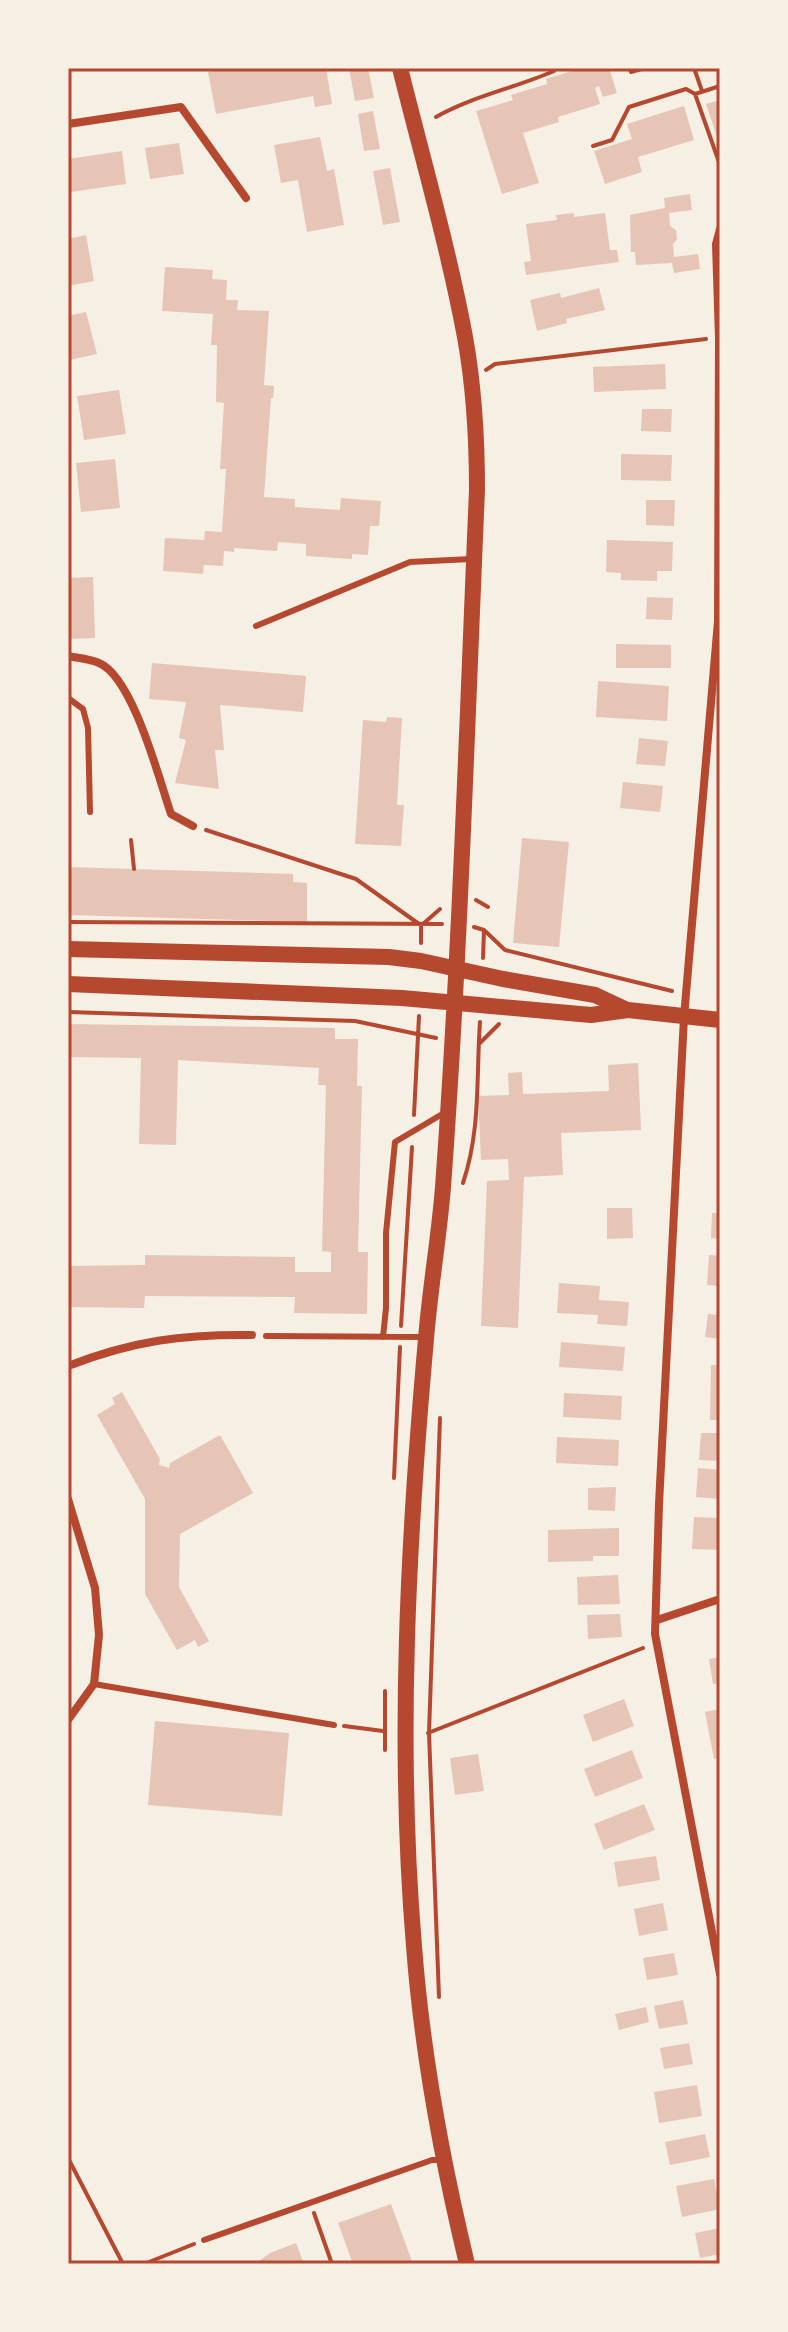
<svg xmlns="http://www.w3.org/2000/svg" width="788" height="2332" viewBox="0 0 788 2332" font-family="Lato,sans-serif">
<rect width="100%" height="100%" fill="#f6efe4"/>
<path fill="#e6c5b7" d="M228,68h98l6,36 -17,3 -2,-11 -97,18 -8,-42z
M349,68h19l6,30 -19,3z
M575,68h34l8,25 -14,4 -4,-11 -4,2 5,16 -42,13 1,5 -36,11 16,50 -37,11 -26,-83 37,-11 -2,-5 36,-11 -1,-5 29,-9z
M720,100v36l-3,1 -11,-33z
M684,106l10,34 -56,17 4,15 -37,12 -11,-33 38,-12 -5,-15z
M373,111l7,38 -16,2 -6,-37z
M320,137l7,34 7,-2 10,56 -37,7 -9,-52 -17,3 -7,-38z
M179,143l5,31 -34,5 -5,-31z
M122,151l4,33 -55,8 -3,-33z
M390,168l10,54 -17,3 -10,-54z
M690,194l2,16 -23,3 1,13 6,4 1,9 -4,5 1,13 24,-3 2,15 -26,4 -2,-10 -36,2 -1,-13h-4l-1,-37 35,-7 -1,-10z
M574,213v4l31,-4 5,37h7l2,12 -93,13 -2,-13 7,-1 -5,-37 31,-4 -1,-5z
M86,235l8,46 -26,5v-47z
M165,267l48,3 -1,9 15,1 -1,20h12l-1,10 32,1 -5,74 10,1 -1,12h-2l-7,99 31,2v8l45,3 1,-12 40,3 -2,25h-9l-2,29 -16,-1v5l-46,-3v-12l-28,-2 -1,9 -43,-3v4l-10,-1 -1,15 -19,-1 -1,9 -40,-3 2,-33 39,2 1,-9 17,1 4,-63h-6l4,-66 -8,-1 1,-57h-6l2,-31 -51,-3z
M599,288l6,22 -39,9 1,4 -30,8 -7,-31 30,-7 1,5z
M86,312l11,42 -27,6 -2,-44z
M665,364l1,25 -72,3 -1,-25z
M119,390l7,44 -42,6 -7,-44z
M642,409h30l-1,23 -30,-1z
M621,454l51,1 -1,26 -50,-1z
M115,459l5,49 -39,4 -5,-49z
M646,500h29l-1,26 -28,-1z
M607,540l66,2 -1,29h-15v10l-36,-1v-7l-15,-1z
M93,577l2,61 -27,1v-61z
M647,597l26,1 -1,22 -26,-1z
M616,644l55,1v23h-55z
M152,663l154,13 -3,36 -83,-7 4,45h-9l4,39 -44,-6 11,-43 -7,-2 7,-36 -37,-3z
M598,681l71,5 -2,35 -71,-4z
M387,717l15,1 -5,87h7l-3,41 -46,-2 8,-124 23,2z
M639,738l29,3 -3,25 -29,-2z
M623,782l40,4 -3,26 -40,-4z
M522,838l47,4 -10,105 -46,-4z
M68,867l225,7v8l14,1v39l-239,-7z
M68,1024l267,4v11h23l-1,47h5l-4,166h10l-1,62 -73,-1 1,-16 -150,-1 -1,12 -76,-1v-41l77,-1v-10l150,2v15h36v-20l-9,-1 4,-166h-8l1,-17 -141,-8 -2,85 -37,-1 2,-86 -73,-1z
M638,1063l3,67 -80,3 2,42 -39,2 -6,151 -37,-2 6,-145 22,-1 -1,-21 -27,1 -3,-64 31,-1 -1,-22 14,-1 1,22 86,-3 -1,-26z
M607,1208h25l1,30 -26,1z
M712,1213h8v26l-9,-1z
M709,1255l11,1v30l-13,-1z
M559,1283l41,3 -1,14 30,2 -2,24 -30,-2 1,-9 -41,-2z
M708,1314l12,1v24l-15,-2z
M561,1342l64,5 -2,24 -64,-4z
M711,1365h9v55h-10z
M122,1392l38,67 -1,6 10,3 1,-5 50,-28 33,58 -73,41 -1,53 30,54 -11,6 -3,-7 -18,10 -32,-56v-95l-48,-84 18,-11 -3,-6z
M564,1393l58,3 -1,24 -58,-3z
M701,1433h19v28l-21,-1z
M557,1437l62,3 -1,26 -62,-3z
M698,1468l22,2v29l-24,-2z
M616,1487l-1,24 -27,-1v-22z
M694,1517l26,1v32l-28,-1z
M619,1528v28h-26v5l-45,1v-32z
M618,1575l2,29 -42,1 -1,-28z
M620,1614l2,23 -34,2 -1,-24z
M720,1657v26l-7,1 -4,-25z
M624,1699l10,27 -41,16 -10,-27z
M720,1709v49l-6,1 -9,-47z
M155,1721l134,12 -7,83 -134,-11z
M632,1750l11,28 -48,19 -11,-28z
M478,1754l6,37 -29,4 -5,-37z
M644,1804l11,26 -51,20 -10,-26z
M656,1856l4,24 -42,7 -4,-25z
M663,1903l5,27 -29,6 -5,-27z
M674,1953l4,22 -31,5 -4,-22z
M683,2000l5,24 -29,5 -5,-23z
M646,2007l3,15 -30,8 -4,-16z
M689,2043l4,21 -29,5 -4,-21z
M697,2085l5,31 -43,7 -5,-31z
M705,2134l5,23 -40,8 -5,-23z
M714,2179l6,30 -38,8 -6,-31z
M391,2204l22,60h-60l-15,-41z
M720,2228v26l-20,4 -5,-25z
M296,2243l8,21h-49l15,-11z"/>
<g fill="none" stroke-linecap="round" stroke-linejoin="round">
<path stroke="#b5482f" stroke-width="4" d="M630,68l1,4 14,-4
M694,68l8,23
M695,94l25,71
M436,117c37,-21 79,-29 118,-46
M593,146l19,-6 17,-33 57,-18 9,5 25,-8
M486,370l9,-6 211,-25
M206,830l150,49 63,45
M131,840l3,29
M476,900l12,7
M68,922l374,2
M423,924l17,-15
M421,925v18
M474,927l10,3 21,20 167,41
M483,958l1,-28
M68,1012l287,9 81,17
M480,1043l19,-19
M414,1115l5,-99
M463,1183c18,-54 13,-105 17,-161
M401,1326l11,-179
M394,1478l6,-131
M344,1726l39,5
M428,1733l215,-85
M385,1750v-59
M439,1997l-10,-264 11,-315
M68,2158l55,106
M314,2213l18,51
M144,2264l50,-20"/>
<path stroke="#b5482f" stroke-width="6" d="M256,626l154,-64 61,-3
M68,698l15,11 5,19 2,84
M266,1336l160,1
M383,1337l3,-29v-75l9,-91 49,-29
M94,1684l240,41
M204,2240l228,-80h9"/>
<path stroke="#b5482f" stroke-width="8" d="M68,124l113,-17 65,91
M720,229l-4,15 3,94 -1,283 -34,396 -25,487 -4,130 65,340
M68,656c10,2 22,3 31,7 34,14 60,116 72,151l22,12
M68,1366c64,-25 115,-32 184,-31
M68,1499l27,89 4,47 -5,49 -26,36
M657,1620l63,-21"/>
<path stroke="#b5482f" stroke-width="16" d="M400,68c22,89 48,178 65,269 9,50 12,102 12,153 -10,233 -17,465 -34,697 -4,51 -13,101 -17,152 -18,201 -29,405 -12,607 8,107 28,214 53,318
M68,949l321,8 32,4 82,18 92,16 32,15
M68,984l334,14 189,17 37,-5 92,10"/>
</g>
<rect width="788" height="2332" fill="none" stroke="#f6efe4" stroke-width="140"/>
<rect x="70" y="70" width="648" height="2192" fill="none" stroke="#b5482f" stroke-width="3"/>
</svg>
